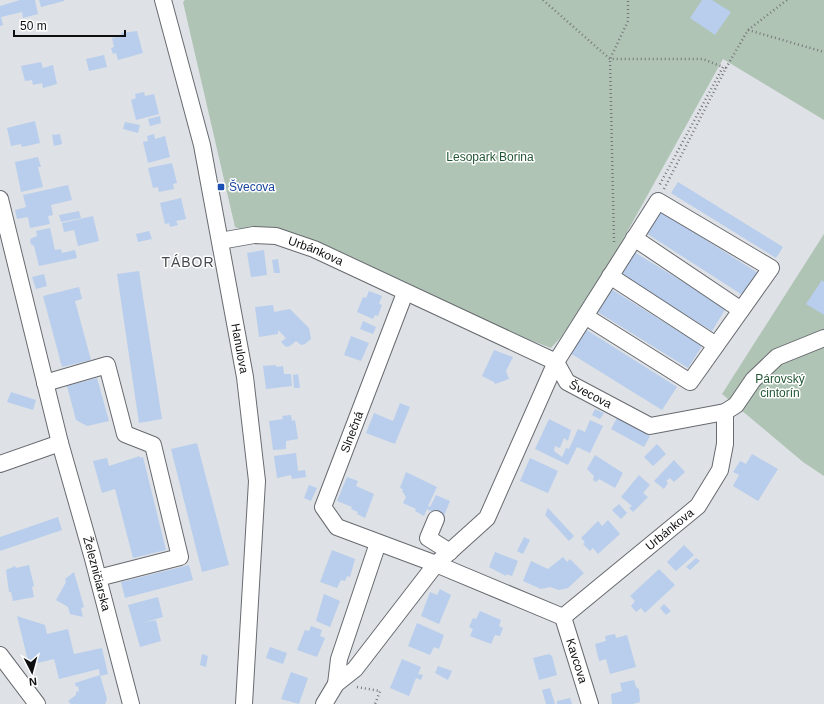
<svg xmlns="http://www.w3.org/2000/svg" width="824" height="704" viewBox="0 0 824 704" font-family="Helvetica,sans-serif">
<rect width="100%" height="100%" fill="#dee1e6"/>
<path fill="#b0c4b5" d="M185,0h639v120l-101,-61 -107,193 -55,85 -10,11 -316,-121 -52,-225z
M824,234v242l-21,-14 -81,-68z"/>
<path fill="#b8ceec" d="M20,0h15l3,14 -15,4 -1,-6 -21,5 2,8 -3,1v-20z
M39,0h25v1l-23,6z
M702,0h10l19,12 -16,23 -25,-17z
M137,31l6,22 -25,7 -2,-7 -3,1 -2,-6 3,-1 -2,-9 10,-2 -1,-3z
M104,55l3,12 -18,4 -3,-12z
M41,62l2,6 10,-3 4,19 -14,4 -1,-5 -9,2 -1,-5 -7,1 -4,-15z
M144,92l1,4 9,-2 5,20 -23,6 -5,-20 5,-2 -1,-4z
M160,116l1,7 -11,3 -2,-7z
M35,121l5,22 -18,4 -1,-3 -10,2 -4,-18z
M125,122l15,3 -2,8 -15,-4z
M60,134l2,10 -8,2 -2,-11z
M154,134l1,5 10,-3 5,21 -22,6 -5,-21 5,-1 -1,-5z
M38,157l3,10h-3l5,20 -22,5 -6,-30z
M172,163l5,20 -4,1 1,5 -15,3 -1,-5 -5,1 -5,-20z
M678,182l105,65 -7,11 -105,-65z
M68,185l4,15 -21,5 2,10 -5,1 2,8 -20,4 -2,-11 -11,2 -2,-9 11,-3 -3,-12z
M181,198l5,21 -10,2 2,4 -8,2 -1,-4 -4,1 -5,-21z
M79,211l2,7 -20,4 -2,-7z
M660,211l98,62 -14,23 -98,-63z
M93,216l6,25 -21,5 -4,-16 -10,2 -2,-9z
M50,228l5,22 6,-1 1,4 13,-3 2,8 -38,8 -5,-20 -3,-2 -1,-4 2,-2 5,-2 -1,-5z
M149,231l3,8 -14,3 -2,-8z
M264,250l3,25 -16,2 -4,-24z
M634,252l92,56 -14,23 -92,-57z
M278,259l2,14h-6l-2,-13z
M139,271l23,148 -23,4 -22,-149z
M44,274l3,12 -11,3 -4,-12z
M822,280l2,2v33l-18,-11z
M79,287l3,12 -7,2 16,59 -29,7 -19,-71z
M611,289l91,57 -14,22 -92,-57z
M369,291l13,5 -3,8 3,1 -4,11 -3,-1 -2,4 -16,-7 6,-15 3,1z
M273,305l1,7 16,-3 19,19 2,11 -6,5 -4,1 -5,-4 -6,5 -4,1 -5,-5 5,-4 -8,-8v4l-19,3 -4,-30z
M363,321l13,6 -3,7 -13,-5z
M585,329l92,58 -15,23 -92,-57z
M351,336l18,7 -8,18 -17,-6z
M494,350l19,7 -7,14 3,8 -14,5 -1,-2 -12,-6z
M276,365v2l7,-1 1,8h7l1,12 -26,3 -3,-23z
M298,374l2,14h-6l-1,-13z
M97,378l12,43 -22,5 -11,-6 -9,-34z
M11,392l25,8 -3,10 -26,-8z
M400,403l10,4 -15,37 -29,-11 8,-20 19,8z
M595,409l9,4 -4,6 -8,-4z
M291,415l1,6 3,-1 3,19 -12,2v8l-13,1 -4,-29 14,-2 -1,-3z
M617,418l33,18 -6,11 -33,-18z
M549,419l22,11 -3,11 -4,-3 -4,10 -5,-2 -1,5 8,6 4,-9 3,1 9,-20 7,3 5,-12 13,6 -13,27 -13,-6 -9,18 -33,-16z
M197,443l32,122 -27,7 -31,-123z
M657,444l9,10 -13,12 -9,-9z
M296,453l2,18 7,-1 1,7 -14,2 -1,-4 -14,3 -3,-22z
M752,454l26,15 -20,32 -25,-15 6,-11 -6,-3 7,-11 6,3z
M595,455l28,18 -8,15 -16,-9 -3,3 -3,-2 1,-4 -7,-7z
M140,456v2l3,-1 23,93 -33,8 -18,-69 -13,4 -9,-32 14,-3 2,8z
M530,458l28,13 -10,22 -28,-12z
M674,460l11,12 -11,10 -4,-4 -4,3 2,2 -4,6 -10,-8z
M406,472l31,15 -9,19 2,1 6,-12 14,6 -7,17 -16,-9 -3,7 -9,-5 1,-2 -13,-6 3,-6 -4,-6 1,-2 -3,-1z
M639,475l11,10 -7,8 5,4 -15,15 -4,-4 3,-2 -11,-9z
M347,477l11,4 -2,5 18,8 -9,24 -8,-4 1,-2 -7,-3 1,-2 -15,-6z
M309,485l8,3 -6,13 -7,-3z
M619,504l8,9 -6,6 -9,-9z
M548,508l26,28 -5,5 -24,-26z
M58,517l4,13 -62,21v-14z
M608,520l12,14 -22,20 -5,-6 -3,3 -7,-7 2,-2 -4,-4 17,-17 4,5z
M524,537l6,3 -7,14 -6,-3z
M684,545l10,10 -18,16 -9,-9z
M332,550l23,9 -5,18 -3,-1 -2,5 -4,-1 -4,8 -17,-6z
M495,552l23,9 -6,15 -6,-2v2l-17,-9z
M563,557l4,5 3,-3 14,14 -16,15 -9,2 -9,-3 -9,2 -18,-8 8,-20 17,8z
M696,558l4,3 -10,9 -4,-3z
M29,565l5,21 -2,1 2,10 -21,4 -2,-9h-2l-3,-22 9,-4 1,2z
M189,565l4,15 -68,18 -4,-16z
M659,569l16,16 -30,28 -4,-5 -5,4 -5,-6 4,-5 -5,-5z
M74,572l10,35 -3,1 2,9 -13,-3 -2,-7 -12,-7 10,-18 -1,-3z
M440,589l11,6 -12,29 -18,-8 9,-24 7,3z
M324,594l16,7 -10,26 -14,-6z
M158,597l5,20 -21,6 14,-3 5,21 -21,6 -12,-42z
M664,604l7,7 -5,4 -6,-7z
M480,611l21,9 -2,6 4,2 -3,8 -5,-1 -4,9 -21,-8 3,-7 -4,-2 4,-9 3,1z
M17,616l28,9 2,9 21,-5 6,25 28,-6 6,26 -8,2 -1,-7 -40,10 -5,-20 -25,6z
M417,623l27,12 -5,14 -5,-2 -4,8 -22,-9z
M311,626l11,4 -2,6 5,2 -8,19 -20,-7 8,-20 4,1z
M615,634l1,4 11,-3 9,32 -26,7 -4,-15 -7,2 -4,-17 11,-3 -1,-5z
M270,647l17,6 -4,11 -17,-6z
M202,654l6,2 -2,11 -6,-2z
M549,654l3,2 5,19 -18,5 -6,-22z
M402,659l19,8 -3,7 5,1 -2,5 -5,-2 -7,18 -19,-8z
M438,666l14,5 -4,9 -13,-7z
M291,672l17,6 -9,26 -18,-5z
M100,675l7,24 -2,5h-34l-3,-3 8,-6v-4l3,1 -1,-6 -2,1 -1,-4z
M634,680l2,7 3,2 1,13 -7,2h-21l-1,-10 11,-3 -2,-8z
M550,688l5,16h-9l-4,-14z
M570,698l2,6h-15v-3z"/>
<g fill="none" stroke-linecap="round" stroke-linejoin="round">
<g stroke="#676a6f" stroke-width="18">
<g id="minor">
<path id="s1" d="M163,0l39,145 43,232 12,104 -13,223"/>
<path id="s2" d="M0,199l60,244 32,112 39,149"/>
<path d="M634,238l107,72"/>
<path id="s3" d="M220,241l34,-6 22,1 38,13 242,113 11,20 83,44 75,-14 11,-7 17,-25 24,-23 47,-19"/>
<path d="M610,276l106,69"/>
<path d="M405,293l-82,214 14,20 99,37 127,53"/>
<path d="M45,383l62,-18 18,69 28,11 27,112 -82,21"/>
<path d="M0,464l60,-21"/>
<path d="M436,519l-8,19 22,14"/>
<path id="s4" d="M563,617l135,-111 22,-36 5,-26v-32"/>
<path id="s5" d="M563,617l27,87"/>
<path d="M0,655l37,49"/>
<path d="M336,684l3,-25 39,-116"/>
<path d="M324,704l12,-20 19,-15 81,-105 51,-46 69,-156 102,-161 113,67 -81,114 -105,-66"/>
</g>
</g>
<path stroke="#75777b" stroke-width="2.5" stroke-dasharray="1 3" stroke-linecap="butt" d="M543,0l67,59h93l20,8 -64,119
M748,30l76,22
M726,68l22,-38 39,-30
M664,189l62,-121 -3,-1
M614,242l-4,-183 18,-38v-21
M357,687l23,4 -5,13"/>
<use href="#minor" stroke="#fff" stroke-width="16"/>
</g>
<rect fill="#1a4fb4" stroke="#fff" stroke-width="1.5" x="217" y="183" width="8" height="8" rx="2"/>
<g text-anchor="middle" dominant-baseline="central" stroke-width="3" stroke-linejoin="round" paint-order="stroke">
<g font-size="12" fill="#235634" stroke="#fff">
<text x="490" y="157">Lesopark Borina</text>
<text x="780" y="379">Párovský<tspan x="780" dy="14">cintorín</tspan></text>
</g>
<g font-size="12" fill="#164399" stroke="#fff" text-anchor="start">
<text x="229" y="187">Švecova</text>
</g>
<g font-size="12" fill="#0e0f11" stroke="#fff">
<text stroke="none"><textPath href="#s3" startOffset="99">Urbánkova</textPath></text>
<text stroke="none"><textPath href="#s1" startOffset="357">Hanulova</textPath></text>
<text stroke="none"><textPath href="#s3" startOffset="413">Švecova</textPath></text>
<text transform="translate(352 432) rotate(-69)">Slnečná</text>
<text stroke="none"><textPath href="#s4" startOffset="138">Urbánkova</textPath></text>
<text stroke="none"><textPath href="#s2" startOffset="387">Železničiarska</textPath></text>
<text stroke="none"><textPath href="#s5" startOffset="46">Kavcova</textPath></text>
</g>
<g font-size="14" letter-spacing="1" fill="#46494d" stroke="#fff">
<text x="188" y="262">TÁBOR</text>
</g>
</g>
<g transform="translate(32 672) rotate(174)" stroke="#ffffff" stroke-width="3" paint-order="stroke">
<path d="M0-3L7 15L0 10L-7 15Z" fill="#0e0f11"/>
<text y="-6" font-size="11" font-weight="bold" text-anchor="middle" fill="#0e0f11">N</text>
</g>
<path d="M14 30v6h111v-6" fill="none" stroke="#0e0f11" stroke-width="2"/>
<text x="20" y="30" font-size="12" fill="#0e0f11" stroke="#ffffff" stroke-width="3" paint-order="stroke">50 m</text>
</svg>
